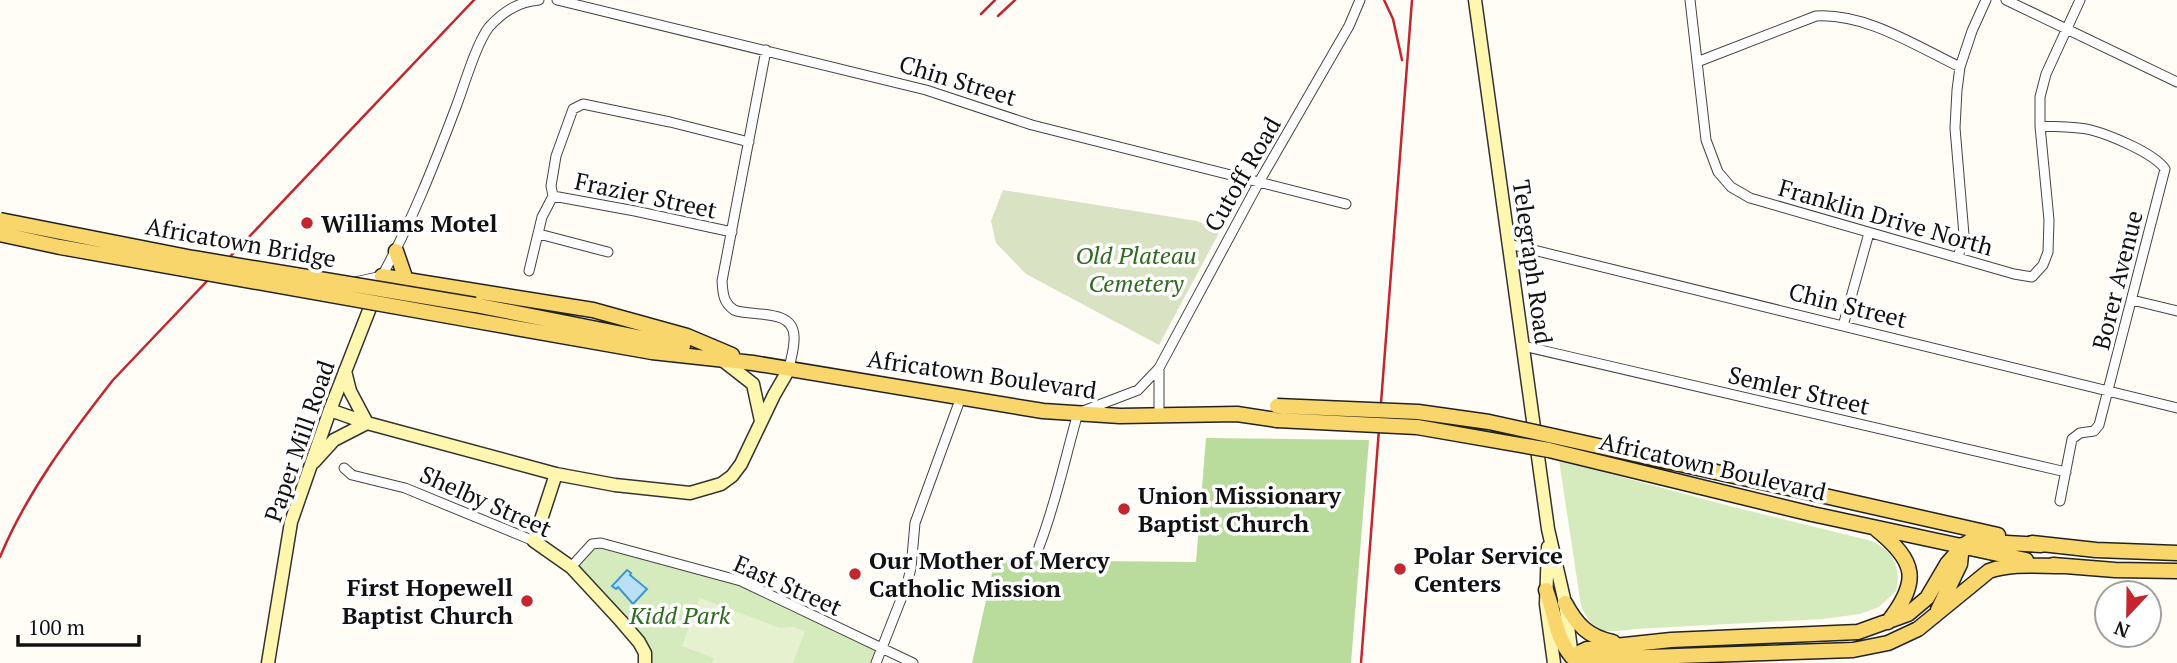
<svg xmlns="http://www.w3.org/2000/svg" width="2177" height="663" viewBox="0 0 2177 663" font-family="'PT Serif',serif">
<rect width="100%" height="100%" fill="#fffdf5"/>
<path fill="#d5ebbd" d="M1559,460l170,46 143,35c23,11 29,27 24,50l-17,16 -19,7 -37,5 -189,10c-29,4 -40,6 -53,-23z
M592,544l149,37 140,68 -5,14h-231v-10l-74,-86z"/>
<path fill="#b9dc9c" d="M1206,438l163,2 -18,223h-379l23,-103 201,2z"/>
<path fill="#d9e3c4" d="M1003,190l194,31 23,10 -61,114 -133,-71 -30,-31 -5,-22z"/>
<path fill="#e6f2cf" d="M700,598l80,30 12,-1 13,4 -12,32h-81l2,-5 -32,-12z"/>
<path fill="#b9e0f7" stroke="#3f96cf" stroke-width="2" d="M627,570l4,3 -1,2 17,14 -14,15 -15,-17 -2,2 -4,-3z"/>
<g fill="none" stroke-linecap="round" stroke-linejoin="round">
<g stroke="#444" stroke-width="11">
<path id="street" d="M557,0l369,90 106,35 314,79
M1690,0l16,140 12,32 13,15 19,11 264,76 18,3 11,-12 5,-13 1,-32 -9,-94v-29l6,-23 34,-74
M2006,0l171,82
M766,50l-44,231c1,13 1,21 12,29 18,7 59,-2 60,26 1,10 -3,22 -5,33
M1697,62l119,-46c50,-3 100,30 144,51
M2040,126c16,1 35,0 51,4 19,5 63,23 74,39l-66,256 -5,6 -14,2 -8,6 -12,62
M553,196l82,15 97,21
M539,234l69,18
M1509,244l668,164
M1958,258l6,-23 -9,-107 2,-38 3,-23 12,-36 14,-31
M529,271l13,-54 11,-21 -2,-10 5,-30 17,-47 10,-5 87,18 79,20
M355,282l27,-6c30,-55 52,-111 74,-169 8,-21 20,-63 33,-80 15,-16 29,-25 50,-27
M2132,300l45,11
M1843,326l26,-93
M1523,346l543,126
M1159,368v47
M344,468l8,7 53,13 129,53
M1039,547c17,-44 26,-89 39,-134l60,-23 21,-22 100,-186 90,-156 11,-26
M571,567l21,-23 9,-1 140,38 172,82
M876,663l31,-79 4,-16 4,-45 46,-126"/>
</g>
<g stroke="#333" stroke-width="15">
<path id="secondary" d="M1475,0l73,529 17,74 7,54
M721,359l32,25 8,37
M330,410l37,13 189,51 59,11 75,8 31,-9 11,-8 9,-12 33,-69 15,-26
M314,462l20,-22 33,-17 -17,-32 -5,-20
M556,474l-22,67 37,26 50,54 18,21 6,11v10
M1548,547l-2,57 8,59
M268,663l23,-141 39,-112 45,-115"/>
</g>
<g stroke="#222" stroke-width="17">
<path id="primary" d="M396,251l10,29
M382,276l211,34 94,26 45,19
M475,305l208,41
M471,320l181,32 101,11 290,48 77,5 117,-2 40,6
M1816,494l182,41
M1812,514l214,46
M1876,529c41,33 44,52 12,93
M2032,543l64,7 81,3
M2053,565l62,5 62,1
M1546,590c9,23 9,47 26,67l17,2 264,-9 35,-7 30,-14 71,-58c23,-8 47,-5 72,-5
M1565,603c12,22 23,34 48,39
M1938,610l22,-46 2,-19
M1572,656l15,-7 84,-9 187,-8 50,-18 19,-16 20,-34 16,-18 7,-5 71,4"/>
</g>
<use href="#street" stroke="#fff" stroke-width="9"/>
<use href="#secondary" stroke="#fff6b0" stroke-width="12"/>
<use href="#primary" stroke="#f9d66b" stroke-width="14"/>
<path stroke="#c4262e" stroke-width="2.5" d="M1384,0l9,19 9,41
M981,14l14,-14
M998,16l17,-16
M0,557c27,-65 70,-122 113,-177l361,-380
M1361,663l51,-663"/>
<g stroke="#222" stroke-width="17" stroke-linecap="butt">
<path id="primary-bridge" d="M0,220l193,38 282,47
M0,234l60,13 411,73
M1277,406l141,6 71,10 327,72
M1277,420l140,7 132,23 263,64"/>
</g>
<use href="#primary-bridge" stroke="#f9d66b" stroke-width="14"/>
</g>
<g fill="#c4262e" stroke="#fff" stroke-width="2.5">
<circle cx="307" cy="223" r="7"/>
<circle cx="1124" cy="509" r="7"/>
<circle cx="1400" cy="569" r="7"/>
<circle cx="855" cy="574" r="7"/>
<circle cx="527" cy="601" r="7"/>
</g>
<g text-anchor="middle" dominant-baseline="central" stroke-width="7" stroke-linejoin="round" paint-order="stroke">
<g font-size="24" fill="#111" stroke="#fff">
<text transform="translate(958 80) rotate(17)">Chin Street</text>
<text transform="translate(1242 174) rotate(-60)">Cutoff Road</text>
<text transform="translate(646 195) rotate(12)">Frazier Street</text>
<text transform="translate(1886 217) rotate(16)">Franklin Drive North</text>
<text transform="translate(241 242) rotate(10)">Africatown Bridge</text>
<text transform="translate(1533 262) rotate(82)">Telegraph Road</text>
<text transform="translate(2117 280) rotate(-76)">Borer Avenue</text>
<text transform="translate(1848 305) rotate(14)">Chin Street</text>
<text transform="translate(982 374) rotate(8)">Africatown Boulevard</text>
<text transform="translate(1799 390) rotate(13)">Semler Street</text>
<text transform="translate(299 441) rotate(-71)">Paper Mill Road</text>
<text transform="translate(1713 466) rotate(13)">Africatown Boulevard</text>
<text transform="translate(486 501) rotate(24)">Shelby Street</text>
<text transform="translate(788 585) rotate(24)">East Street</text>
</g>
<g font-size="24" font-weight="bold" fill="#111" stroke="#fff" text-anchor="start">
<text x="321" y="223">Williams Motel</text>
<text x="1138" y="495">Union Missionary<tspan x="1138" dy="28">Baptist Church</tspan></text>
<text x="1414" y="555">Polar Service<tspan x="1414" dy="28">Centers</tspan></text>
<text x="869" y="560">Our Mother of Mercy<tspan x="869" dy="28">Catholic Mission</tspan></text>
<text x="513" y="587" text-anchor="end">First Hopewell<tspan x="513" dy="28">Baptist Church</tspan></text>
</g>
<g font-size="24" font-style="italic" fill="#2f6b1f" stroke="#fff">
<text x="1136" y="255">Old Plateau<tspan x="1136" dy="28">Cemetery</tspan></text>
<text x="680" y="615">Kidd Park</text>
</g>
</g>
<g transform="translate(2128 614) rotate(202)"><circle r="33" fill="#ffffff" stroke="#a0a0a0" stroke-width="2"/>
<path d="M0-5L12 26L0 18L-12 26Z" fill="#c4262e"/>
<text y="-10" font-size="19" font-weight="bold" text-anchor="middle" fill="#111111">N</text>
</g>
<path d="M18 635v10h121v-10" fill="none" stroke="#111111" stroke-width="3.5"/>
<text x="28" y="635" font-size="21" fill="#111111" stroke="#ffffff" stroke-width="5" paint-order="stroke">100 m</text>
</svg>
